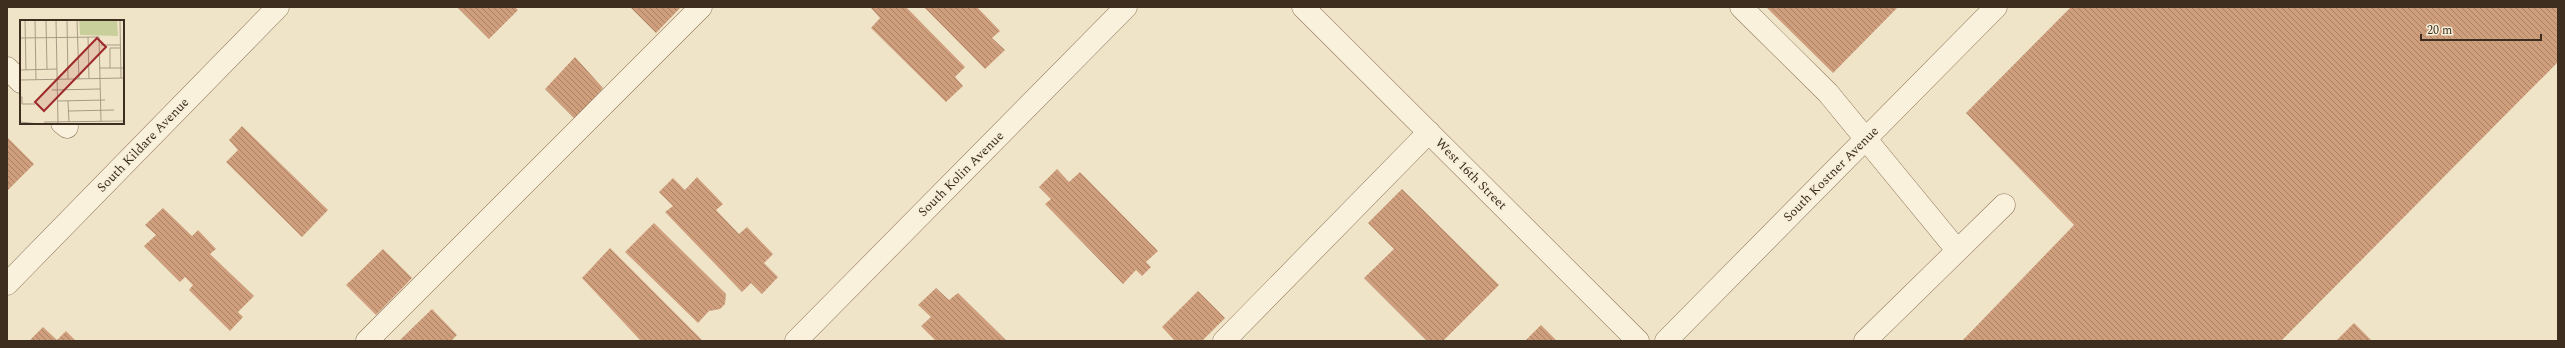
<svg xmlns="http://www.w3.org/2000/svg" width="2565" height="348" viewBox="0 0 2565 348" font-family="Spectral,serif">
<defs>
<pattern id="building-back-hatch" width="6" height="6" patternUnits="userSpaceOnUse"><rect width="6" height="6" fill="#cf9f7d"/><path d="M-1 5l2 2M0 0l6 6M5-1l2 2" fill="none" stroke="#a98266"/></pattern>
</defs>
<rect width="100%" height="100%" fill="#f0e4c8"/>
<path fill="url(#building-back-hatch)" d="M457,7h58l3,3 -29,29z
M630,7h51l-25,26z
M870,7h36l59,60 -10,10 8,9 -17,16 -75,-74 9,-10z
M924,7h53l23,24 -8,7 13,12 -20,19z
M1766,7h132l-65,66z
M2071,7h487v55l-277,279h-319l112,-116 -108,-112z
M575,57l28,31 -28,31 -30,-30z
M242,126l86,84 -26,27 -76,-75 12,-12 -9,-10z
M7,137l27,27 -27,27z
M1057,169l12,13 11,-10 78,79 -12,11 5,5 -9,9 -6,-6 -13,14 -78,-80 6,-5 -12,-12z
M697,177l26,27 -7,6 23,24 8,-7 26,27 -9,9 14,14 -16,17 -11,-11 -9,9 -77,-80 8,-6 -14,-14 14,-14 12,12z
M1402,189l97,96 -56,56h-16l-63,-63 30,-29 -26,-26z
M163,208l29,28 6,-6 18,19 -6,5 44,42 -16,16 5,5 -13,14 -41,-41 4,-5 -8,-8 -5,5 -36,-36 12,-11 -11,-10z
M654,223l72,71 -1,10 -5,5 -11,2 -11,12 -73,-71z
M610,248l93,93h-62l-59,-63z
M383,249l29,29 -36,37 -30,-30z
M936,288l13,12 9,-7 49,48h-71l-15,-15 10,-9 -13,-12z
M1198,291l27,27 -23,23h-27l-13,-14z
M432,309l25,26 -6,6h-52z
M2354,323l18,18h-36z
M1541,325l16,16h-32z
M43,327l14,13 9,-9 10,10h-47z"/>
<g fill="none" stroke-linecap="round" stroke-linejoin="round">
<g stroke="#8d765c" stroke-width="23">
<path id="minor" d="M1303,7l335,334
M1741,7l87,86 129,157
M7,68l14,14
M62,123l5,4
M7,284l271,-277
M367,341l334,-334
M796,341l330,-334
M1224,341l205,-209
M1666,341l330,-334
M1865,341l139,-136"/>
</g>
<use href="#minor" stroke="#faf1dc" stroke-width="22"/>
</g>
<g text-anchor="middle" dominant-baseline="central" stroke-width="3" stroke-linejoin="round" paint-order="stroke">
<g font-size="13" fill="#3d2e20" stroke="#f7eed8">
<text transform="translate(143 145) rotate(-46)">South Kildare Avenue</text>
<text transform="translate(961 174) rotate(-45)">South Kolin Avenue</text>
<text transform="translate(1471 174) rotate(45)">West 16th Street</text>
<text transform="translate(1831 174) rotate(-45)">South Kostner Avenue</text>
</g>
</g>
<g transform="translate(20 20)">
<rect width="104" height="104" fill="#f0e4c8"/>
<path d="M59,0h38l1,16 -38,-1z" fill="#c9cf9b"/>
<path d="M96,2v7h-13v-6z" fill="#c9cf9b"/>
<path fill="none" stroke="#a89b85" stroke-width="1" d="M5,0l1,50M15,0l1,60M26,0l1,49M36,0l2,104M47,0l1,59M57,0l2,59M100,0l1,58M68,17l1,42M0,18l79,-1 2,84M81,25h19M79,48h25M90,48v-20h10M0,50l37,-1M0,60l104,-2M32,70l48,-1M0,77h2v7h13M38,81l47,-1M48,81l1,21M49,91l45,-1M0,102l19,2M24,102l80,-1"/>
<path fill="#9e2a2b" fill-opacity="0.15" stroke="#9e2a2b" stroke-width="2" d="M77,18l9,9 -62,64 -9,-9z"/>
<rect width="104" height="104" fill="none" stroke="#3d2e20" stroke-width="2"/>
</g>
<rect width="2565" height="348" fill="none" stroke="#3d2e20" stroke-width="16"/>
<path d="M2421 34v6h120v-6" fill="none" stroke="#3d2e20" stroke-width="2"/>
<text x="2427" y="34" font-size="12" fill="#3d2e20" stroke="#f7eed8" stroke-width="3" paint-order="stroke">20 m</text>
</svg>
